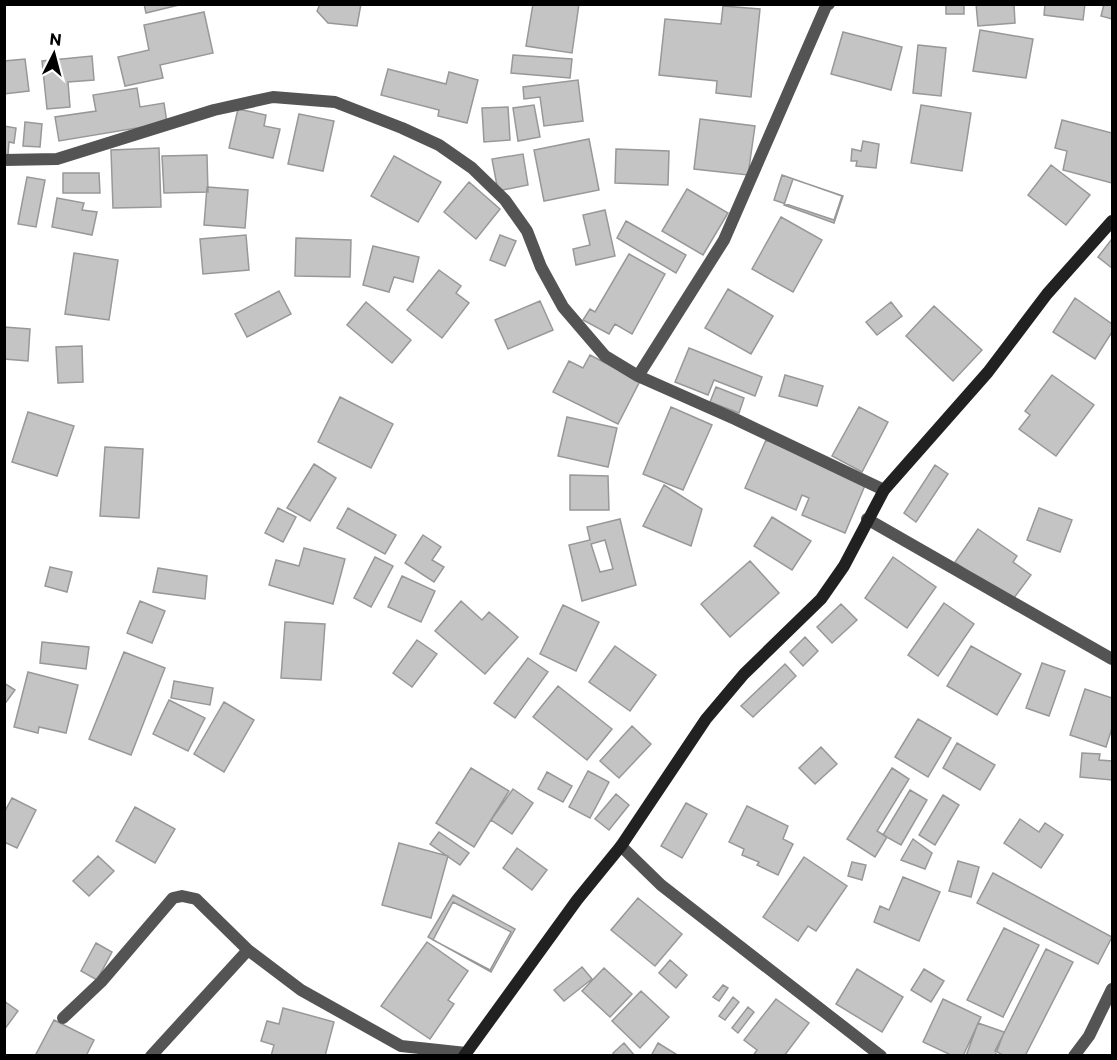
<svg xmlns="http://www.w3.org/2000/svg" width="1117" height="1060" viewBox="0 0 1117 1060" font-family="Commissioner,sans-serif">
<rect width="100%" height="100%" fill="#fff"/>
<path fill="#c4c4c4" stroke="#989898" stroke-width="1.5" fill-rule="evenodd" d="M144,4h39l-37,9z
M320,4h41l-4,22 -29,-3 -11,-12z
M533,4h46l-7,49 -46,-7z
M946,4h18v10h-18z
M976,4h38l1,19 -37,3z
M1045,4h40l-2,16 -39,-5z
M1104,4h8v15l-11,-3z
M723,6l37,3 -9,88 -35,-4 1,-12 -58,-6 6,-56 56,5z
M204,12l9,41 -53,12 3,13 -38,8 -7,-29 31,-7 -5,-25z
M980,30l53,9 -7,39 -53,-7z
M843,32l59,15 -11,43 -60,-16z
M918,45l28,3 -5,48 -28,-3z
M513,55l59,4 -2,19 -59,-5z
M92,56l2,24 -26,2 2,25 -23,2 -5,-48z
M25,59l4,32 -25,3v-33z
M388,69l58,15 3,-12 29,8 -11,43 -29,-7 1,-6 -58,-15z
M578,80l5,41 -39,5 -4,-29 -16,2 -1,-12z
M137,88l3,19 24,-4 3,20 -108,18 -4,-24 41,-6 -3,-16z
M534,105l6,32 -22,4 -5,-33z
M921,105l50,8 -9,58 -51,-8z
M508,107l2,33 -26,2 -2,-34z
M238,109l28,6 -2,11 16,3 -7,29 -44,-10z
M299,114l35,7 -11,50 -35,-7z
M700,119l55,7 -7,49 -54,-6z
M1062,120l50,13v50l-49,-13 4,-19 -12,-3z
M25,122l17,2 -2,23 -17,-1z
M4,126l12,2 -2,15 -5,-1 -1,13h-4z
M589,139l10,51 -55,11 -10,-51z
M863,141l16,3 -3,24 -20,-2 1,-5h-6l1,-12 9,2z
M159,148l2,59 -48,1 -2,-58z
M616,149l53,2 -1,34 -53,-2z
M523,154l5,31 -30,6 -6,-32z
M207,155l1,37 -44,1 -2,-37z
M394,156l47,26 -23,40 -47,-26z
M1051,165l39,30 -24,30 -38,-30z
M63,173h36l1,20h-37z
M782,175l60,21 -8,24 -60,-20z
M27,177l18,3 -9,47 -18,-3z
M793,179l50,17 -9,27 -50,-18z
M469,182l31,27 -24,30 -32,-27z
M207,187l41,3 -3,38 -41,-3z
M687,189l41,24 -25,42 -41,-24z
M57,198l27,5 -2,7 15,2 -5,23 -40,-8z
M605,210l10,46 -39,9 -3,-16 17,-4 -7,-30z
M781,217l41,23 -29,52 -41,-23z
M626,221l60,34 -10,18 -59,-35z
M246,235l3,35 -46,4 -3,-35z
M500,235l16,6 -11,25 -15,-6z
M296,238l55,2 -1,37 -55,-1z
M1112,239v29l-14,-11z
M373,246l46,11 -6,25 -19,-5 -5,15 -26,-7z
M74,253l44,7 -9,60 -44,-6z
M629,254l36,20 -33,60 -17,-10 -6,10 -26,-14 7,-11 5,3z
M439,270l22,16 -5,7 13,10 -27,35 -35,-28z
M728,289l45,27 -22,38 -46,-26z
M279,291l12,23 -44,23 -12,-23z
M1075,298l37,26v8l-17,27 -42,-27z
M540,301l13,29 -45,19 -13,-29z
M366,302l45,38 -19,23 -45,-38z
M891,302l11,14 -25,19 -11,-13z
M934,306l48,44 -29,31 -47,-45z
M4,327l26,2 -2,32 -24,-2z
M82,346l1,36 -25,1 -2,-36z
M689,348l73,29 -7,19 -41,-16 -6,15 -33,-13z
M590,355l50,26 -22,43 -65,-32 16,-31 14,7z
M785,375l38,11 -6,20 -38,-10z
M1052,375l42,30 -38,51 -37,-27 11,-14 -5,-4z
M716,387l28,11 -5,15 -29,-11z
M340,397l53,27 -22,44 -53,-26z
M671,407l41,18 -29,65 -40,-16z
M859,407l29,15 -26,50 -30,-16z
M28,412l46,14 -17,50 -45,-14z
M567,417l50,11 -9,39 -50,-11z
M766,440l100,43 -21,50 -43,-18 7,-17 -7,-3 -6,15 -51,-22z
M105,447l38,2 -4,69 -39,-2z
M314,464l22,14 -26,43 -23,-13z
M935,465l13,9 -32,48 -12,-9z
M570,475l38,1 1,34h-39z
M664,485l38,24 -11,37 -48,-20z
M278,508l18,9 -13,25 -18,-9z
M348,508l48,27 -11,19 -48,-26z
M1039,508l33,12 -12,32 -33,-12z
M772,517l39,24 -19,29 -38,-24z
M620,519l16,66 -54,16 -13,-56 21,-5 -3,-13zM605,540l8,29 -13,3 -9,-28z
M978,529l39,27 -4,6 18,13 -20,27 -56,-40z
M423,535l18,12 -9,13 12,7 -10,15 -29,-19z
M304,548l41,11 -12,45 -64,-19 7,-25 23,6z
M375,557l18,9 -22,41 -17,-9z
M893,557l43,30 -29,41 -42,-30z
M750,561l29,32 -49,44 -29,-33z
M50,567l22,5 -5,20 -22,-6z
M158,568l49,8 -2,23 -52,-7z
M402,576l33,15 -14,31 -33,-15z
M140,601l25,10 -13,32 -25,-10z
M461,601l21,19 7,-8 29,25 -33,37 -50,-43z
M944,603l30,21 -36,52 -30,-21z
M841,604l16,16 -25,23 -15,-16z
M563,605l36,17 -23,49 -36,-17z
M285,622l40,2 -4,56 -40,-2z
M805,637l13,14 -15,15 -13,-14z
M417,640l20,14 -25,33 -19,-14z
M42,642l47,5 -3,22 -46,-6z
M615,646l41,29 -26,36 -41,-29z
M971,646l50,28 -24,41 -50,-29z
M124,652l41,16 -34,87 -42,-16z
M528,658l20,14 -33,46 -21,-15z
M1042,663l23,8 -16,45 -23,-8z
M785,664l11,12 -43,41 -12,-11z
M28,672l50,13 -12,48 -27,-6 -1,6 -24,-6z
M174,681l39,7 -3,17 -39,-7z
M4,683l11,7 -11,15z
M558,686l54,43 -25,31 -54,-43z
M1085,689l27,9v30l-6,19 -36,-12z
M169,700l36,18 -17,33 -35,-17z
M224,702l30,18 -30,52 -30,-18z
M918,719l33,19 -23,39 -33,-20z
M632,726l19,18 -32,34 -19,-17z
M957,743l38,22 -15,25 -37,-22z
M821,747l16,17 -22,20 -16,-16z
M1082,753l18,1 -1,6 13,1v19l-32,-3z
M471,768l38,23 -35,56 -38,-24z
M892,768l17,11 -32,52 10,6 -12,20 -28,-18z
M588,771l21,11 -19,36 -21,-11z
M547,772l25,14 -9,16 -25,-13z
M513,789l20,14 -21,31 -21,-14z
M910,790l17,10 -26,45 -18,-10z
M616,794l13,11 -20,25 -14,-11z
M943,795l16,10 -24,40 -16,-10z
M12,798l24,12 -19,38 -13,-6v-29z
M686,803l21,11 -25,44 -21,-12z
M747,806l41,20 -5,13 10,5 -15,31 -21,-10 2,-3 -17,-7 2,-6 -15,-7z
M135,807l40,22 -20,34 -39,-22z
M1020,819l19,13 6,-9 18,12 -22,33 -37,-25z
M439,832l30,21 -9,12 -30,-21z
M913,839l19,14 -7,16 -24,-9z
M399,843l49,13 -17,62 -49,-13z
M517,848l30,22 -15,20 -29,-22z
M98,856l16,15 -25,25 -16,-15z
M804,857l43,29 -31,45 -8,-5 -10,15 -35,-24z
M958,861l21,6 -8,30 -22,-6z
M852,862l14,3 -4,15 -14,-4z
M993,873l119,64 -14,27 -121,-61z
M903,877l37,15 -21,49 -45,-19 6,-16 9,4z
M453,895l62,34 -24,43 -63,-35z
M638,898l44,36 -27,32 -44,-36z
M453,902l58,30 -21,38 -57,-30z
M1004,928l35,17 -36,72 -36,-17z
M427,942l41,29 -20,29 6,4 -24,35 -49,-33z
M96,943l16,9 -15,28 -16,-9z
M1046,949l27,13 -48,94h-20l-10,-5z
M670,960l17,15 -11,13 -17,-15z
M582,967l10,12 -28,22 -10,-11z
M604,968l28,26 -22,23 -28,-26z
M857,969l46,28 -21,35 -46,-28z
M924,969l20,12 -13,21 -20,-12z
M723,985l5,3 -9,13 -6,-4z
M641,991l28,26 -29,31 -28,-27z
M733,997l6,5 -14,18 -6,-4z
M776,999l33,24 -25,33h-31l4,-6 -13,-10z
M943,999l38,18 -18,39h-10l-30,-14z
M4,1001l14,10 -14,19z
M748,1007l6,5 -16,21 -6,-5z
M283,1008l51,14 -9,34h-54l3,-11 -13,-4 6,-20 12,3z
M54,1020l40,20 -8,16h-51z
M978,1023l26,9 -9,24h-29z
M624,1043l11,13h-20l-2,-3z
M658,1043l21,13h-28z"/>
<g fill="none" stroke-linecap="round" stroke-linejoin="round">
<path stroke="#545454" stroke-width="12" d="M4,160l53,-1 157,-49 59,-13 62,5 67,26 37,17 33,23 33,32 22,31 14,36 22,40 42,49 33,20 97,43 149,71
M638,376l86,-136 102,-234 3,-2
M867,519l245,140
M621,846l40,39 220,171
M63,1018l38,-36 72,-84 9,-2 14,3 52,51 53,40 100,56 65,7
M151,1056l97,-106
M1074,1056l15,-20 23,-47"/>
<path stroke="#212121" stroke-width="12" d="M464,1056l113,-156 44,-54 85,-127 38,-45 77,-75 23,-33 40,-76 104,-118 59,-78 65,-73"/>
</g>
<rect width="1117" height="1060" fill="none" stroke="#000000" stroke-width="12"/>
<g transform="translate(54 54) rotate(6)" stroke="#ffffff" stroke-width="4.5" paint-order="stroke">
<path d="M0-4.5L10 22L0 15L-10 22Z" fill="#000000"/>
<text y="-9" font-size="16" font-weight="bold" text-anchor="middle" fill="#000000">N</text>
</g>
</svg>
